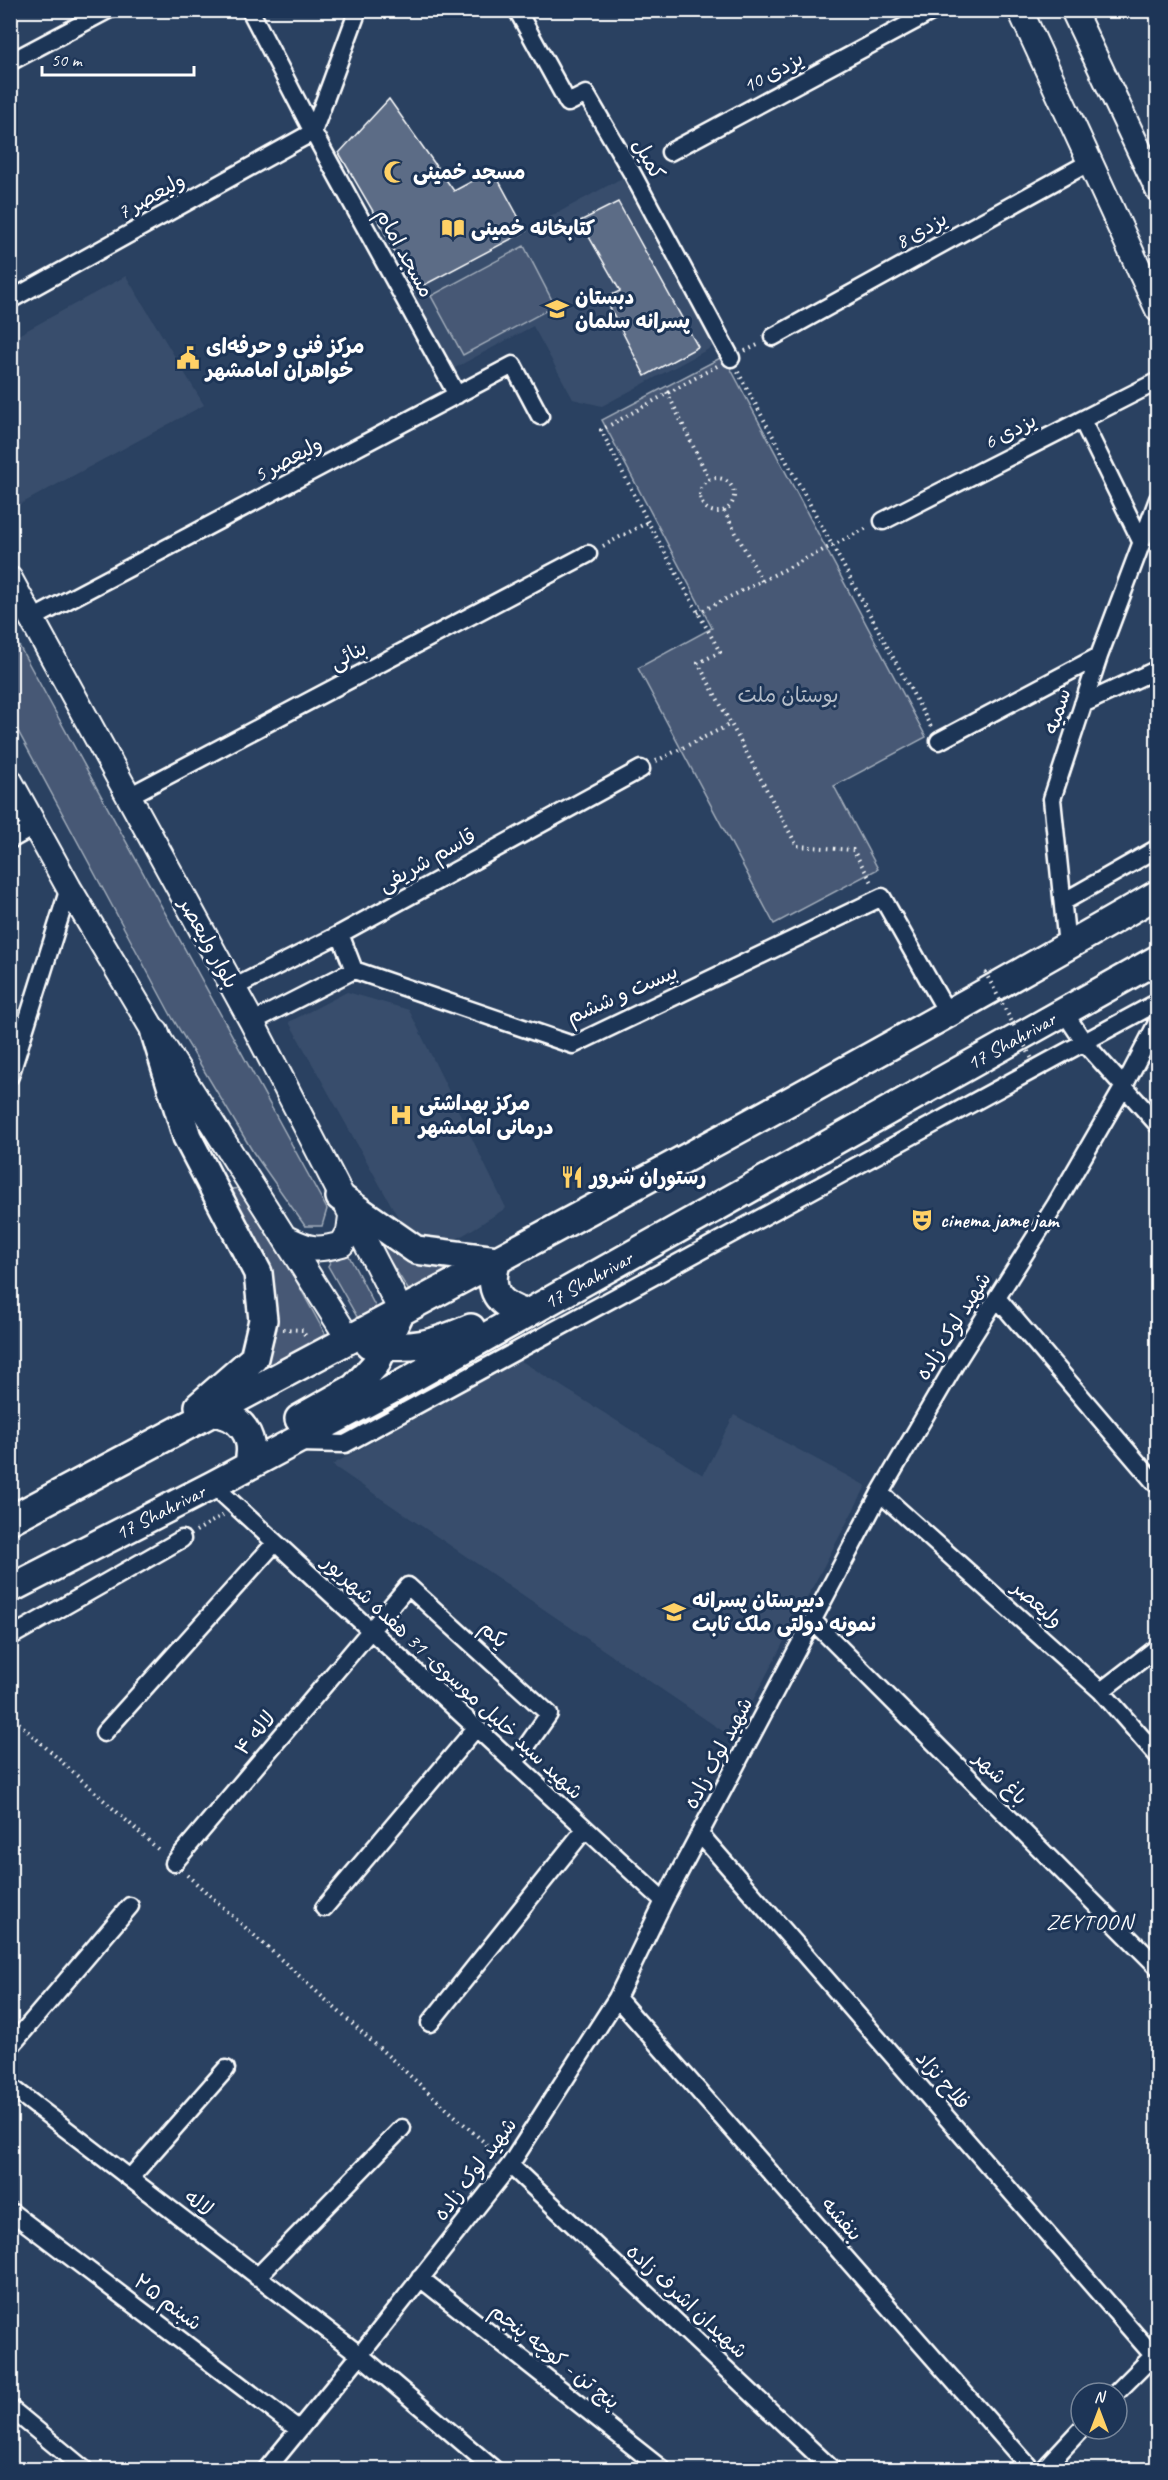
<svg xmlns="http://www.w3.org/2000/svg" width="1168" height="2480" viewBox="0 0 1168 2480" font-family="Caveat,'Playpen Sans Arabic',sans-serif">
<rect width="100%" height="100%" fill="#2a4161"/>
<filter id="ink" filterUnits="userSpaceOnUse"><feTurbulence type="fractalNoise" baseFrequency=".0167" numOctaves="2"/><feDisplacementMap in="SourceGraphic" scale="12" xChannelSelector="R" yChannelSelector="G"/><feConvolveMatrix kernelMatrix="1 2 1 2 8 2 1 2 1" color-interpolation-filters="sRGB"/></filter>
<g filter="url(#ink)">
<path fill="#394e6c" d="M622,178l92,168 -112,60 -29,-7 -40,-73 -82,44 -38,-79z
M126,276l78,129 -189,102 -5,-7 1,-161z
M347,992l62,18 97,198 -49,31h-32l-26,-20 -110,-197z
M518,1359l185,116 31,-60 132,71 -133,252 -401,-273z"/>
<path fill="#465975" stroke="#a2acba" stroke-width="1.5" d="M524,246l31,60 -92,49 -32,-59z
M724,356l202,381 -92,49 44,83 -104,55 -136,-256 74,-40 -110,-208z
M11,631l316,578 -5,17h-17l-52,-74 -80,-133 -162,-301z
M242,1188l5,3 81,148 -98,54 36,-28 11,-36 -4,-48 -41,-92z
M367,1225l106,36 -62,33z
M348,1254l27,52 -3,12 -12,4 -32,-56 6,-11z"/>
<path fill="#5b6c86" stroke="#fff" stroke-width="1.5" d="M389,99l65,92 39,-21 33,61 -113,60 -32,-66 -42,-72z
M618,202l80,145 -53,29 -40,-78 15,-7 -40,-70z"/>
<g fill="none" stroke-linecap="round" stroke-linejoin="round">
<g stroke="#fff" stroke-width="21">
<path id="street" d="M250,10l63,122 144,263
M517,10l51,93 18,-9 46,79 99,185
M10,62l98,-52
M313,132l45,-122
M670,152l265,-142
M10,300l303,-168
M773,337l317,-175
M1082,420l59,121
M883,521l275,-140
M32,619l481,-254 27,51
M1083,704l75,-35
M939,741l160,-85
M129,796l459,-242
M10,840l25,-14
M1063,902l95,-54
M340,934l14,36
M1067,946l-15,-147 47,-143 59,-157
M233,988l107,-54 301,-165
M1064,1012l20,30 74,83
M252,1022l102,-52 219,75 309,-148 66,117
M10,1076l59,-188
M997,1298l158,185
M299,1443l46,1 813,-442
M213,1485l451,416
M880,1493l221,198 57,65
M813,1621l345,346
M10,1637l172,-98
M1101,1691l57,-44
M104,1733l171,-190
M700,1834l453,521
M174,1863l234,-277 141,128 -35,50
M324,1908l152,-180
M617,1998l415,472
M430,2023l155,-194
M10,2047l120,-141
M10,2086l350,269 135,115
M510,2165l323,305
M130,2178l96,-109
M10,2211l288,218
M257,2277l145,-149
M420,2278l243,192
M1116,2393l42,-42
M10,2408l75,62
M266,2470l94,-115 150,-190 107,-167 47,-97 216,-408 77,-132 99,-157 67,-116 35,-67
M1043,2470l38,-41"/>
</g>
<g stroke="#fff" stroke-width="28">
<path id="secondary" d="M1020,10l138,300
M1073,10l85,180
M10,579l242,443 149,289
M10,781l59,107 86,145 195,308
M288,1239c23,11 29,12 54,5l7,-12 2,-16"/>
</g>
<g stroke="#fff" stroke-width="32">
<path id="primary" d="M155,1033l32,104 71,136 5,47 -9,38 -55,48
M340,1197l76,53 81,10c-10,31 0,44 30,54
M369,1344c43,6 63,1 102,-16
M210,1412c31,2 47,25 38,54
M299,1419l55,-31 21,-23 26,-54
M10,1520c384,-205 771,-408 1148,-626
M10,1589l203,-104 189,-101 756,-425"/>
</g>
<path stroke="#fff" stroke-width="4" stroke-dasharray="1.5 4.5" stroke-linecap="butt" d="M745,351l15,-7
M717,366l-116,64 47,92 72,130 -22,11 99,183 56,4 20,34
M738,372l193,355
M667,392l42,87
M700 495a17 17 0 1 1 34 0a17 17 0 1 1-34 0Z
M724,511l38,70
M603,546l45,-24
M698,613l171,-86
M656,761l75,-37
M283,1329l20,1 3,8
M196,1531l27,-16
M10,1715l151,137
M187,1875l309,278"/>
<use href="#street" stroke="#1d3557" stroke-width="16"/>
<use href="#secondary" stroke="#1d3557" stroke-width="24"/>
<use href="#primary" stroke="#1d3557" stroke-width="27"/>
<path stroke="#fff" stroke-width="4" stroke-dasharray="1.5 4.5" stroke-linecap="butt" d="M985,972l47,87"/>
</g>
</g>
<defs>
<g id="mosque-bare" transform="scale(1.8)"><path d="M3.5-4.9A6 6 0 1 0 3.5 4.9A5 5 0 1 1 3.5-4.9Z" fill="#ffd166" stroke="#1d3557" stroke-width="2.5" paint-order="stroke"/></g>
<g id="library-bare" transform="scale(1.8)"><path d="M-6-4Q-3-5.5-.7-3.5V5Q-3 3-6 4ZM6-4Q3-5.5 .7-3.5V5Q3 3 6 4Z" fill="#ffd166" stroke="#1d3557" stroke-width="2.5" paint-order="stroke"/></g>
<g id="school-bare" transform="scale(1.8)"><path d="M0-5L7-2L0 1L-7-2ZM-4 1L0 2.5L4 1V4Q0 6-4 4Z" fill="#ffd166" stroke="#1d3557" stroke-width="2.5" paint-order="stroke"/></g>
<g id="civic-bare" transform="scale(1.8)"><path d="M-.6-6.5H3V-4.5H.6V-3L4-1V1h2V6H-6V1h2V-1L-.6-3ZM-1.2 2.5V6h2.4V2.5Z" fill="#ffd166" stroke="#1d3557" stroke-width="2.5" paint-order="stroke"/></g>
<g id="hospital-bare" transform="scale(1.8)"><path d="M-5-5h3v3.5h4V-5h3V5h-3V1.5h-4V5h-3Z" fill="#ffd166" stroke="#1d3557" stroke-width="2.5" paint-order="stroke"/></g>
<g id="restaurant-bare" transform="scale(1.8)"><path d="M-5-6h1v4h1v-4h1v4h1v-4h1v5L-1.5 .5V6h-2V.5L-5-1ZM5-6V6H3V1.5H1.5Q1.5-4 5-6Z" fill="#ffd166" stroke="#1d3557" stroke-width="2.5" paint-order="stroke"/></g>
<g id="theatre-bare" transform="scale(1.8)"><path d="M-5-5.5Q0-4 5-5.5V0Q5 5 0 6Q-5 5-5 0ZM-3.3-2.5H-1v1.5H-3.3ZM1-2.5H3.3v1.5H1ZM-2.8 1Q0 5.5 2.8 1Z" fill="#ffd166" stroke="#1d3557" stroke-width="2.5" paint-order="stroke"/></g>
</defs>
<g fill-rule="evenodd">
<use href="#mosque-bare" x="395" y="172"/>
<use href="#library-bare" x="453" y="228"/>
<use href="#school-bare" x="557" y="309"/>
<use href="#civic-bare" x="188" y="358"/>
<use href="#hospital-bare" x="401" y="1115"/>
<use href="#restaurant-bare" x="572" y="1177"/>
<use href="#theatre-bare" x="922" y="1220"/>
<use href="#school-bare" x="674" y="1612"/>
</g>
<g text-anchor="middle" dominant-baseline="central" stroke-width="6" stroke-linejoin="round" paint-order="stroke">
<g font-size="21" fill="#fff" stroke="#1d3557">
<text transform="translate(773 72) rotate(-28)">یزدی 10</text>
<text transform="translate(649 159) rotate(61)">کمیل</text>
<text transform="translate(151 196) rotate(-29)">ولیعصر 7</text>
<text transform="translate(921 230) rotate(-29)">یزدی 8</text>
<text transform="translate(405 253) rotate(61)">مسجد امام</text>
<text transform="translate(1010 431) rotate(-27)">یزدی 6</text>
<text transform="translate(288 459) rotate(-28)">ولیعصر 5</text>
<text transform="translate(348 655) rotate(-28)">بنائی</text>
<text transform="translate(1057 711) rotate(-72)">سمیه</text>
<text transform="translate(427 860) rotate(-29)">قاسم شریفی</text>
<text transform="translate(209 943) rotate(61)">بلوار ولیعصر</text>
<text transform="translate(622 994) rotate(-24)">بیست و ششم</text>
<text transform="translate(1011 1041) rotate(-29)">17 Shahrivar</text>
<text transform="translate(588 1280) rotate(-29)">17 Shahrivar</text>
<text transform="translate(953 1326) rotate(-58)">شهید لوک زاده</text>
<text transform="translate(160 1512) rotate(-27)">17 Shahrivar</text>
<text transform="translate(1038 1604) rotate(42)">ولیعصر</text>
<text transform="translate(494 1634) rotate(42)">یکم</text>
<text transform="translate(453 1677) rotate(43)">شهید سید خلیل موسوی- 31 هفده شهریور</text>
<text transform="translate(255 1733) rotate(-50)">لاله ۴</text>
<text transform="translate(718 1753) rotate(-62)">شهید لوک زاده</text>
<text transform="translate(1001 1778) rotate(45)">باغ شهر</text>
<text transform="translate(943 2080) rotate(49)">فلاح نژاد</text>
<text transform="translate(475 2169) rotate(-53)">شهید لوک زاده</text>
<text transform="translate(199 2203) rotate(38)">لاله</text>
<text transform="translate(842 2219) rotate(49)">بنفشه</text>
<text transform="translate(687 2301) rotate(43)">شهیدان اشرف زاده</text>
<text transform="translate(168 2302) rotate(37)">شبنم ۲۵</text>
<text transform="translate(555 2356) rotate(38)">پنج تن - کوچه پنجم</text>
</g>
<g font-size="21" font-weight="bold" fill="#fff" stroke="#1d3557" text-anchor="start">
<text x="413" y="172">مسجد خمینی</text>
<text x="471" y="228">کتابخانه خمینی</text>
<text x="575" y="297">دبستان<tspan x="575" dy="24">پسرانه سلمان</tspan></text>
<text x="206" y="346">مرکز فنی و حرفه‌ای<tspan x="206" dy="24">خواهران امامشهر</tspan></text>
<text x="419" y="1103">مرکز بهداشتی<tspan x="419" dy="24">درمانی امامشهر</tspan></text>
<text x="590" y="1177">رستوران سُرور</text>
<text x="940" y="1220">cinema jame jam</text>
<text x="692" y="1600">دبیرستان پسرانه<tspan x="692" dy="24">نمونه دولتی ملک ثابت</tspan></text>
</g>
<g font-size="21" fill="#b5bdc8" stroke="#1d3557">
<text x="788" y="695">بوستان ملت</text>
</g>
<g font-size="22" letter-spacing="1.5" fill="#fff" stroke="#1d3557">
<text x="1090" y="1922">ZEYTOON</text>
</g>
</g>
<rect width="1168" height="2480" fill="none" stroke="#1d3557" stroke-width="36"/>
<rect x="18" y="18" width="1132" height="2444" fill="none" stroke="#fff" stroke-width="2" filter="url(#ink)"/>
<g transform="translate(1099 2411)"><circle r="28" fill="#1d3557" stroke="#77869a" stroke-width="1.5"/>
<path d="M0-4.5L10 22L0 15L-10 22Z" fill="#ffd166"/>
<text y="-9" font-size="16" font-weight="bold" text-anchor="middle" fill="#ffffff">N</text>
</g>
<path d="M42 66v9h152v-9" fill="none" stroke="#ffffff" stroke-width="3"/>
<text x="51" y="66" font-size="18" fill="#ffffff" stroke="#1d3557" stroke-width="4.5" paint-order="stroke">50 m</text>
</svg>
